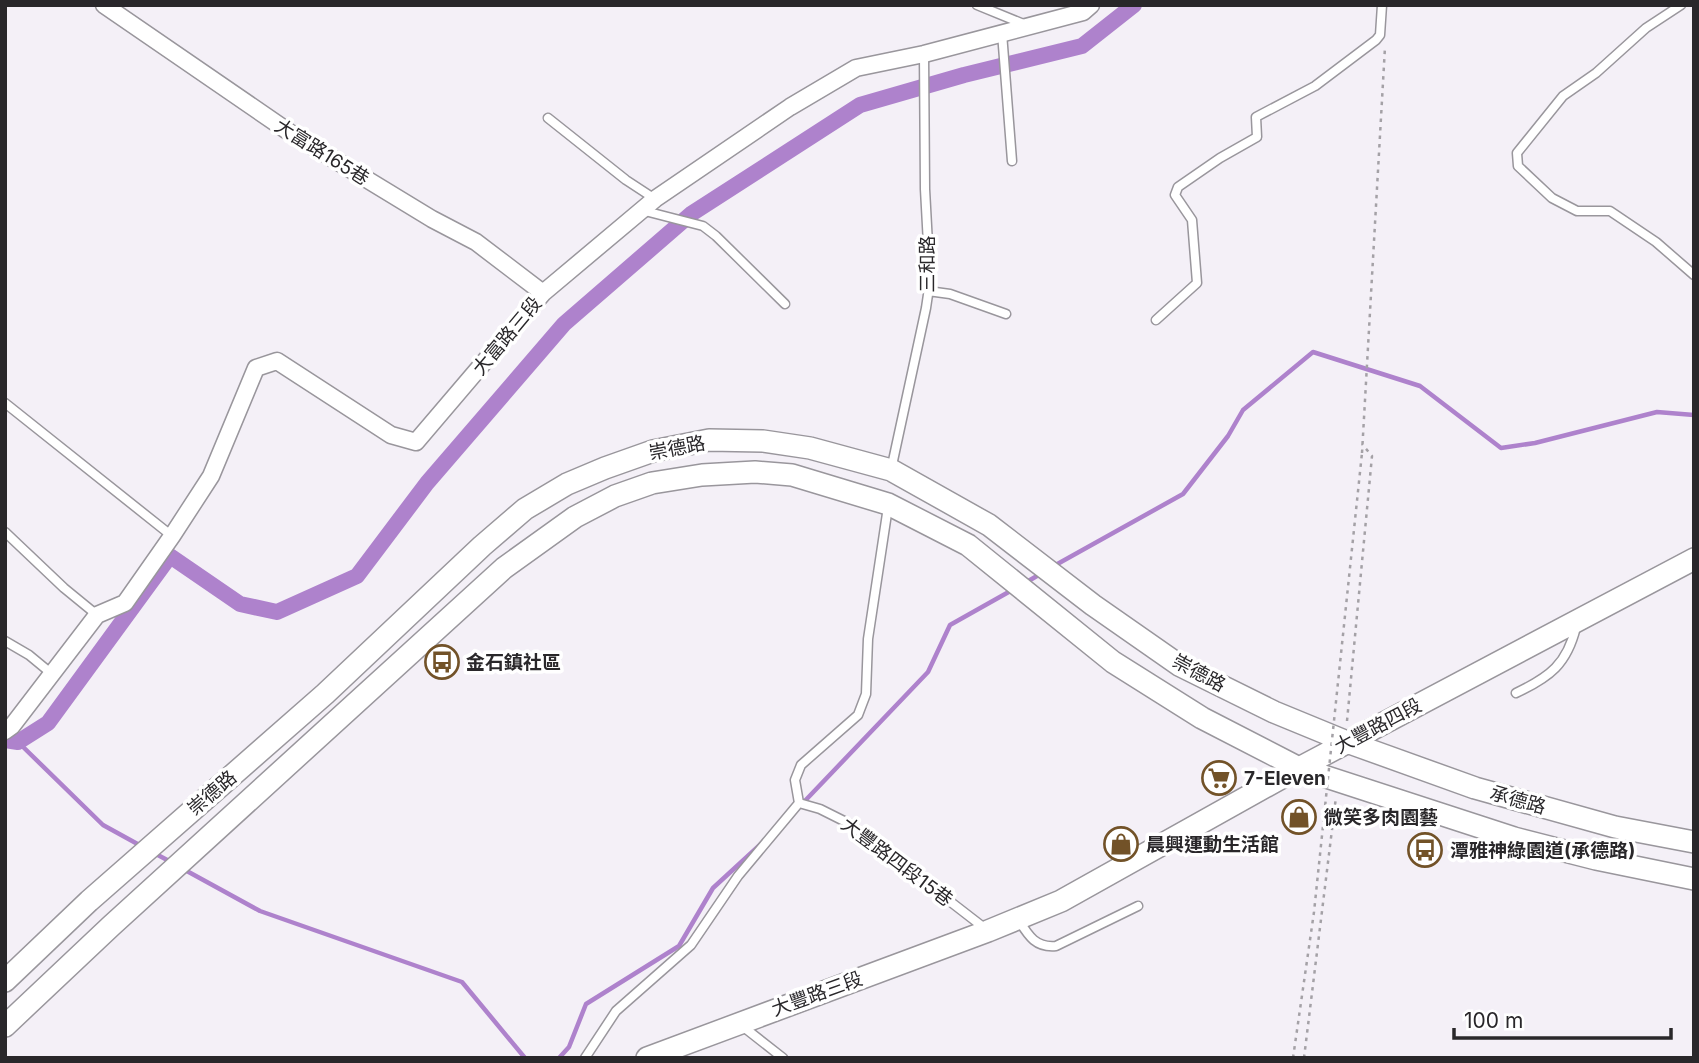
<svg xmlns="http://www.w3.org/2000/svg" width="1699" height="1063" viewBox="0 0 1699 1063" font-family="Inter,'Noto Sans TC',sans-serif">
<rect width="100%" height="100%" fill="#f4f0f7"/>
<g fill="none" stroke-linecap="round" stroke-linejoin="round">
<path stroke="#ae82cc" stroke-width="4.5" d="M1052,567l131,-73 45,-58 15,-26 70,-58 107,34 81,62 34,-5 122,-31 37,3
M1025,583l17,-10
M18,742l85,83 40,22
M801,805l127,-133 22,-47 64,-36
M154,853l17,9
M185,870l75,41 202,71 63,76
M559,1058l10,-11 17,-43 93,-58 34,-58 49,-45"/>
<path stroke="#ae82cc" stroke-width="16" d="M5,740l13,2 30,-19 122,-167 70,48 37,8 80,-36 70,-93 137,-159 127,-110 169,-109 104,-30 118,-29 52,-41"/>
<g stroke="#99969c" stroke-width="11">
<path id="lane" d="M977,5l49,20
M1681,5l-35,23 -50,45 -33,23 -46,57 1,13 34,32 25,13h33l46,31 38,33
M1002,33l10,128
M548,118l78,62 29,19
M641,210l62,16 13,10 69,68
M928,291l22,3 56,20
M1156,320l41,-37 -5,-63 -17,-25 3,-8 42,-29 37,-21 -1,-20 59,-31 61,-46 4,-5 2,-30
M5,403l167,133
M891,470l35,-162 4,-27 -5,-92 -1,-135
M5,532l59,56 33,27
M5,641l24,14 23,19
M1516,693c34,-16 51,-29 60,-66
M799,803l-4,-23 6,-15 57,-50 8,-21 2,-55 20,-132
M799,803l21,6 30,15 137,106
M1018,919c10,16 17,29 38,27l82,-40
M741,1025l42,33
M585,1058l31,-47 75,-66 47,-69 61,-73"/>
</g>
<g stroke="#99969c" stroke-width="19">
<path id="street" d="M104,5l185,127 143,87 44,23 67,51
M5,731l7,-5 85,-111 28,-12 47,-67 39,-60 45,-108 21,-7 114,74 25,7 127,-149 112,-94 135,-92 66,-39 68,-14 159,-42 8,-7"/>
</g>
<g stroke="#99969c" stroke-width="24">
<path id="secondary" d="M5,981l84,-80 236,-207 157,-148 43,-37 42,-25 38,-16 48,-17 56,-11 54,1 47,7 81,22 98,55 104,80 86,60 95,47 73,30 128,46 140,39 79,15
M5,1026l106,-100 393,-358 71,-51 40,-21 37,-13 50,-8 53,-3 37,3 96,29 80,41 145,117 89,56 97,50 215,70 82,21 98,20
M647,1058l341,-127 73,-30 238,-133 395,-209"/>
</g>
<path stroke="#a4a1a6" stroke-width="2.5" stroke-dasharray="3.5 5" stroke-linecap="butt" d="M1362,453l23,-406
M1347,721l25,-265 -10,-12
M1304,1058l32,-261"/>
<use href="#lane" stroke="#fff" stroke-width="8"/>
<use href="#street" stroke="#fff" stroke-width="16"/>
<use href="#secondary" stroke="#fff" stroke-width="21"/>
<path stroke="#a4a1a6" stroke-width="2.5" stroke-dasharray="3.5 5" stroke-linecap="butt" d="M1293,1058l21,-146 48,-459"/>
</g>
<defs>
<g id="bus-ring" transform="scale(1.75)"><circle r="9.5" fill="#fff" stroke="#725228" stroke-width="1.5"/><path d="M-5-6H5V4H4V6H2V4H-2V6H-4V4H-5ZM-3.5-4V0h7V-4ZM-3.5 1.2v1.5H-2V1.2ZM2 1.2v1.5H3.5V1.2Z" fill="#725228"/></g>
<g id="supermarket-ring" transform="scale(1.75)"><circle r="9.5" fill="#fff" stroke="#725228" stroke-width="1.5"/><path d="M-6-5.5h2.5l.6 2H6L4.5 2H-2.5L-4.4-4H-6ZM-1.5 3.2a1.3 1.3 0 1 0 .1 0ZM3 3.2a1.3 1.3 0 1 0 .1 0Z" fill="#725228"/></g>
<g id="shop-ring" transform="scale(1.75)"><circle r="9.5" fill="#fff" stroke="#725228" stroke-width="1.5"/><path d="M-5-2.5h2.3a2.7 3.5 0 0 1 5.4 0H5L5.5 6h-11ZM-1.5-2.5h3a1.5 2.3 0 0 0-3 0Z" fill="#725228"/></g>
</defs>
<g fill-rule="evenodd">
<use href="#bus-ring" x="442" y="662"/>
<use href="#supermarket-ring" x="1219" y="778"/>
<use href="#shop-ring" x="1299" y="817"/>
<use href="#shop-ring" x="1121" y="844"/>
<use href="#bus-ring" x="1425" y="850"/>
</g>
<g text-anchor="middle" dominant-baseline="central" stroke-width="7" stroke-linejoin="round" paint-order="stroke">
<g font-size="19" fill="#29272a" stroke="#fff">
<text transform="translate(322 152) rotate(32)">大富路165巷</text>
<text transform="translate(927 264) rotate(-90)">三和路</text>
<text transform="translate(507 336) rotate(-50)">大富路三段</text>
<text transform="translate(677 448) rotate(-11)">崇德路</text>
<text transform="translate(1199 673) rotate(28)">崇德路</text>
<text transform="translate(1378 726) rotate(-28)">大豐路四段</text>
<text transform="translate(212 793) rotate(-41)">崇德路</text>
<text transform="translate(1518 800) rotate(16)">承德路</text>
<text transform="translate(897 862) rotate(37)">大豐路四段15巷</text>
<text transform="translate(817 994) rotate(-20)">大豐路三段</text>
</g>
<g font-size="19" font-weight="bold" fill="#29272a" stroke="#fff" text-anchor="start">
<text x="466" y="662">金石鎮社區</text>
<text x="1244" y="778">7-Eleven</text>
<text x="1324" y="817">微笑多肉園藝</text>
<text x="1146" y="844">晨興運動生活館</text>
<text x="1450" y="850">潭雅神綠園道(承德路)</text>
</g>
</g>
<rect width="1699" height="1063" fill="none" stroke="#29272a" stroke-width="14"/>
<path d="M1454 1028v10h217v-10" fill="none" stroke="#29272a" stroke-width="3.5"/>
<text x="1464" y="1028" font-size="21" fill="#29272a" stroke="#ffffff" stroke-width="5" paint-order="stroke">100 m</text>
</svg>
